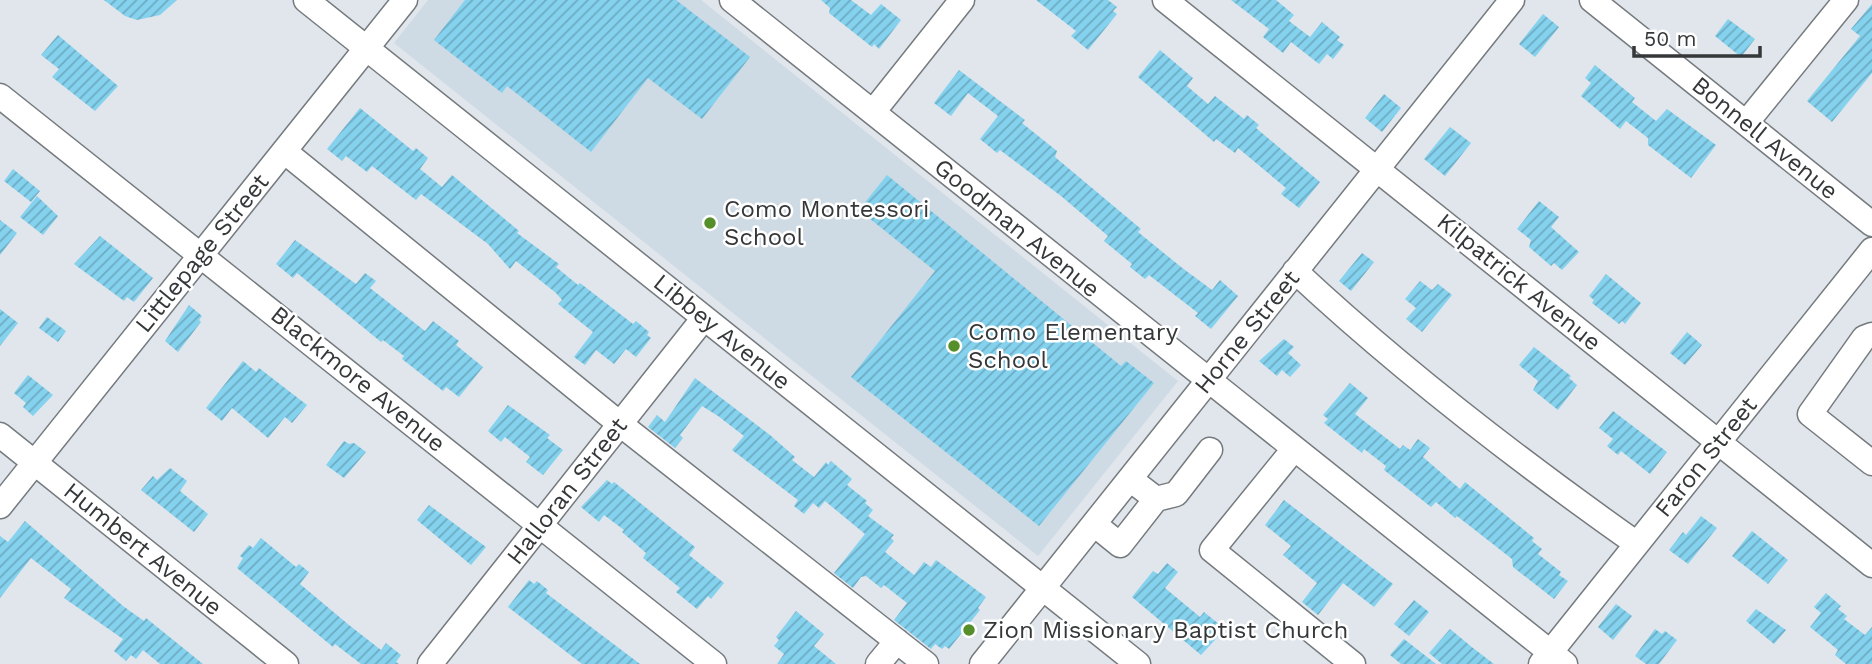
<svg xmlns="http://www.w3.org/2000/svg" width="1872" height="664" viewBox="0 0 1872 664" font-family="'Work Sans',sans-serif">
<defs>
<pattern id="building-hatch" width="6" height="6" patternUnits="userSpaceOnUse" patternTransform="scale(1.75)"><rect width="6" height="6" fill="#84d2ee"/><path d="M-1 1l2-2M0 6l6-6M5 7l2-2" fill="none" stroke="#6dabc2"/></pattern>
</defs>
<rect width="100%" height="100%" fill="#e0e6eb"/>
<path fill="#cedae4" d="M428,0h273l477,381 -140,175 -644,-513z"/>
<path fill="url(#building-hatch)" d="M104,0h73l-17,15 -23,5 -12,-4z
M465,0h211l74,57 -48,62 -54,-41 -57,74 -84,-66 -5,7 -68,-53z
M821,0h30l20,15 10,-11 20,16 -22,29 -5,-5 -2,3 -43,-34 1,-5z
M1036,0h72l9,7 -4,4 4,3 -29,36 -17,-14 5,-5z
M1231,0h45l18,15 -5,6 21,16 12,-15 18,15 -3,3 7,5 -11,14 -6,-5 -8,10 -28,-22 -8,11 -20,-16 6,-8z
M1872,4v69l-40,49 -25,-21 53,-65 -9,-7z
M1543,14l16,13 -24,30 -16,-13z
M1728,19l27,20 -14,18 -26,-21z
M58,35l60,51 -23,25 -43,-34 7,-8 -18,-14z
M1160,50l33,28 -6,8 21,18 7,-8 29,23 3,-4 12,10 -3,3 64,54 -21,26 -18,-14 5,-6 -48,-40 -3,5 -19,-14 -2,3 -76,-65z
M1595,65l40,33 -3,4 24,19 11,-12 49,36 -25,33 -43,-33v-7l-22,-17 -6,8 -39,-33 10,-13 -6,-5z
M959,70l66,50 -3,3 35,28 -2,6 86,72 -3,3 43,35 31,23 8,-10 18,16 -27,33 -16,-13 3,-3 -22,-17 -27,-21 -4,4 -15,-12 2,-3 -28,-23 4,-5 -47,-40 -61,-46 -3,3 -17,-14 18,-23 -30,-23 -17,23 -17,-13z
M1384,94l17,14 -19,24 -17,-14z
M360,108l53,43 3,-3 12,10 -8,11 22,18 10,-12 67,56 -2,2 42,31 -3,3 22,18 2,-2 53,41 3,-3 13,11 -2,3 4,3 -15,19 -10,-8 -12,15 -18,-14 -11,15 -11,-8 19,-25 -35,-28 4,-4 -6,-7 -40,-32 -6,8 -22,-25 -67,-50 -5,6 -44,-34 -5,6 -21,-16 -4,5 -15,-12z
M1450,127l21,16 -26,33 -21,-17z
M13,169l27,22 -9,11 -27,-21z
M887,175l234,191 5,-5 28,22 -115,143 -188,-149 84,-106 -76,-61z
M37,196l21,20 -15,19 -23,-18z
M1539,201l20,16 -8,10 28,25 -17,18 -8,-7 -3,3 -22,-19 2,-7 -14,-11z
M0,220l17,13 -17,22z
M100,236l53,42 -19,24 -7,-5 -3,4 -50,-37z
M295,240l61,44 9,-11 11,8 -6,7 55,43 8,-10 26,20 -3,4 27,22 -24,30 -13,-10 -3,4 -41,-32 2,-3 -21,-16 -2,2 -84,-69 -4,5 -17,-14z
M1362,253l12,9 -23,29 -12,-10z
M1606,274l35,29 -16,21 -3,-3 -3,3 -27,-21 2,-3 -5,-4z
M1420,281l12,9 6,-6 14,11 -30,37 -16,-13 10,-11 -11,-9z
M189,305l13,11 -3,4 2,2 -23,30 -13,-11z
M0,309l18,14 -18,23z
M47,317l19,14 -8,11 -19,-14z
M1687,332l15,13 -17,20 -15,-12z
M1284,339l10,8 -6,6 13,12 -11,12 -8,-7 -5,6 -18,-15z
M1534,347l37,29 -2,2 8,7 -19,25 -25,-20 5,-9 -19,-16z
M243,361l13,11 3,-4 48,37 -15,18 -7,-6 -17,21 -36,-30 -10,13 -16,-13z
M28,375l25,20 -20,21 -10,-9 3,-4 -12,-10z
M695,378l75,57 25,22 -3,3 22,17 12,-15 2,3 3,-4 21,18 -5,6 20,16 -2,2 8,7 -5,6 26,19 -3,3 3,3 -9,11 29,23 10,-13 7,5 5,-7 50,37 -8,11 2,2 -31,39 -4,-3 -3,3 -7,-5 -4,5 -37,-29 13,-17 -23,-18 -3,3 -15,-12 -5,1 -8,11 -19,-15 31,-39 -40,-33 -6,7 -6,-5 -9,11 -10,-8 4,-6 -66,-50 12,-14 -26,-20 -16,-10 -22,29 3,3 -8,10 -27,-21 9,-12 8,7z
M1350,383l18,15 -13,16 45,35 3,-4 7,5 8,-11 12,9 -7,9 37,32 5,-7 69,56 -2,3 10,8 -4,5 23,18 -2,3 9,6 -14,18 -41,-32 -1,-8 -55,-43 -2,2 -19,-16 -5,5 -47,-37 2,-4 -22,-17 -2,4 -38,-30 4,-4 -5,-4z
M508,405l42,30 -3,3 16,12 -20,25 -17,-13 4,-5 -25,-20 -4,5 -13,-11z
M1613,411l54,41 -17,22 -29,-23 -3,4 -11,-9 6,-7 -14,-11z
M344,441l5,3 5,-1 12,9 -22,26 -18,-13z
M170,468l17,13 -7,10 28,23 -14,18 -53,-42 12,-14 4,4z
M607,480l5,4 2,-2 81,65 -6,8 35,28 -13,16 -3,-3 -11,13 -21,-17 4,-4 -37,-30 3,-5 -24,-21 2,-2 -20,-15 -5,7 -18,-15z
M1284,500l109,84 -19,23 -31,-24 -25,32 -16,-13 15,-19 -34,-28 8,-9 -26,-21z
M429,505l57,42 -15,18 -54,-45z
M1701,516l16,12 -29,36 -19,-14 14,-18 3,3z
M25,521l98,85 21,15 2,-3 57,46h-43l-17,-14 -7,9 -5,-4 -5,6 -12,-10 9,-12 -59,-41 7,-9 -40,-31 -31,40v-62l8,6z
M1752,531l36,29 -20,24 -36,-28z
M261,538l35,29 3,-3 10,8 -9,12 49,41 32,25 5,-7 15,12 -5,7 3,2h-38l-26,-20 -2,3 -96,-79 6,-10 -3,-2 9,-11 4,3z
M1167,563l11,9 -13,16 35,29 4,-5 21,17 -24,26 -69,-58 21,-26 5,3z
M529,580l5,4 3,-3 11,9 -2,3 94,71h-58l-74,-57z
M1826,593l15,13 -3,3 9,7 -3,3 21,16 7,-8v37h-26l-11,-9 3,-5 -28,-23 11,-14 -7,-6z
M1414,600l15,12 -20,24 -15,-12z
M1616,604l16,12 -19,24 -15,-13z
M1756,609l30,21 -12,14 -28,-23z
M796,611l28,23 -10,12 22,18h-59l7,-10 -10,-8 5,-6 -3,-3z
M1450,629l23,19 21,16h-52l-13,-11z
M1655,629l7,5 3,-3 12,9 -18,24h-13l-11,-8z
M1404,639l32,25h-35l-11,-9z"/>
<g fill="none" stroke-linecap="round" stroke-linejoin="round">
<g stroke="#757a7e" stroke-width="27">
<path id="minor" d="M306,0l832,664
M732,0l833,664
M1165,0l707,565
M1592,0l280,224
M0,96l714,568
M873,112l89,-112
M1746,123l100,-123
M284,151l336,273 306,240
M1295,271c106,99 223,189 342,273
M1872,335l-8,3 -54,76 62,49
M0,435l286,229
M1294,449l-82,101 141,114
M1156,499l20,-5 34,-44
M0,506l405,-506
M1094,524l26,21 36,-46 -26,-20
M430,664l274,-346
M878,664l19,-23
M982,664l530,-664
M1541,664l331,-414"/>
</g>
<use href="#minor" stroke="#fff" stroke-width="24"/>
</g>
<g fill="#568e29" stroke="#fff" stroke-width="2.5">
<circle cx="710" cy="223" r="7"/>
<circle cx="954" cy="346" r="7"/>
<circle cx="969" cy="630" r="7"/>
</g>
<g text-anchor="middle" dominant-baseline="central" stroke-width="5" stroke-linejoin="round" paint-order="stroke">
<g font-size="24" fill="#353739" stroke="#fff">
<text transform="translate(1765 138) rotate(39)">Bonnell Avenue</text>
<text transform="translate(1017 228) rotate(39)">Goodman Avenue</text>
<text transform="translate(202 253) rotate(-51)">Littlepage Street</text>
<text transform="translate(1519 282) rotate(39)">Kilpatrick Avenue</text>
<text transform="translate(722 332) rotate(39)">Libbey Avenue</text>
<text transform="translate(1247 332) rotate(-51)">Horne Street</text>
<text transform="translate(358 379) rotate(39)">Blackmore Avenue</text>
<text transform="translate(1706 457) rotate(-51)">Faron Street</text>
<text transform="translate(567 491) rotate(-52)">Halloran Street</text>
<text transform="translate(143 549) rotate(39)">Humbert Avenue</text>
</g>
<g font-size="24" fill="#353739" stroke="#fff" text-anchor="start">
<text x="724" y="209">Como Montessori<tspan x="724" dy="28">School</tspan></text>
<text x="968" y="332">Como Elementary<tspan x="968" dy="28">School</tspan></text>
<text x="983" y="630">Zion Missionary Baptist Church</text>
</g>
</g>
<path d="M1634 46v10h126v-10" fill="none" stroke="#353739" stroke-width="3.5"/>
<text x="1644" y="46" font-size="21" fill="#353739" stroke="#ffffff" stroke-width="5" paint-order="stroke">50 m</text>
</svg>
